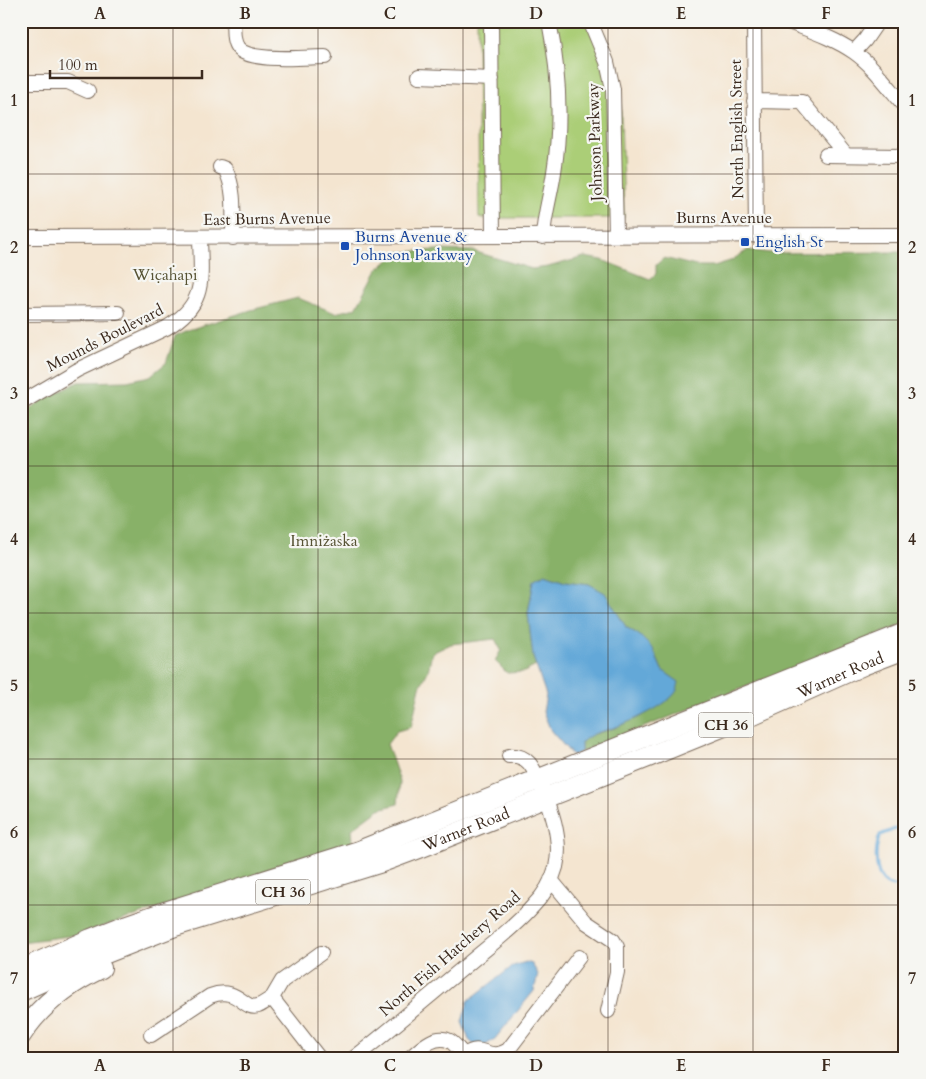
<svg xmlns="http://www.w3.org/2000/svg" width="926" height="1079" viewBox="0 0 926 1079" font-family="Cardo,serif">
<rect width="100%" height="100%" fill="#f6f6f2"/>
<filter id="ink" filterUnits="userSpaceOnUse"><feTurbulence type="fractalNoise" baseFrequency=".02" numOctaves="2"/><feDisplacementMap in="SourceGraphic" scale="10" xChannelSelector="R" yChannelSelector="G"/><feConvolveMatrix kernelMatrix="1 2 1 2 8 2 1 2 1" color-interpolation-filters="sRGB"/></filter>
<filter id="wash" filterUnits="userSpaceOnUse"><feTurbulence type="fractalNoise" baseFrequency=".0096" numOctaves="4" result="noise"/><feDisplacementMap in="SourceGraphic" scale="20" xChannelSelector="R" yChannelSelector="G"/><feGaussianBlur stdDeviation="1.12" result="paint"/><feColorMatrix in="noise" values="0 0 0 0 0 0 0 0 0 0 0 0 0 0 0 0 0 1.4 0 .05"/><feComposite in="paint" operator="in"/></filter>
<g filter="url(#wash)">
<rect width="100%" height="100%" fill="#f4e5d0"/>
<path fill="#abce77" stroke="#737c4a" d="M477,21h122l11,27 10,38 4,132h-145z"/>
<path fill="#88b168" stroke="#626e43" d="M438,250l35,1 59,18 16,-2 36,-10 18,3 48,19 6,-5v-9l8,-7 32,8h18l16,-5 18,-11 22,3 135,-1v372l-324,128v-9l6,-7 28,-8 64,-45 -17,-13 -9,-21 -14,-14 -13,-8 -10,-15 -27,-28 -24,-3 -20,-7 -11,6 -6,33 5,44 3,9 -12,6 -17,1 -12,-12 6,-11 -6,-11 -44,5 -19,9 -4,18 -8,16 -9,40 -14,4 -10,13 13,38 -2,22 -19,5 -27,20 1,13 -87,31 -189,62 -56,7v-527l19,-13 38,-20 49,-1 23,-5 16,-13 9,-27 13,-6 63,-20 47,-12 37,15 21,-5 21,-38 21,-18z"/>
<path fill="#63a8d8" stroke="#4f697b" d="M545,574l20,7 24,3 16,9 21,34 13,8 14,14 9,21 17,12c-1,3 -1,6 -2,8 -7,15 -49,33 -64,38 -12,4 -23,5 -32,15v9l-8,4 -22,-25 -8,-19 3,-17 -13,-38 -5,-44 6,-33z
M526,962l6,2 6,10 -4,17 -40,49 -10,6 -11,-2 -4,-4 -7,-18 6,-21 45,-35z"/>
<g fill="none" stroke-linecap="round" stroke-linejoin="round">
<path stroke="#63a8d8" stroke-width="3" d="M905,820l-10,9 -15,6c-6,13 -7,48 13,51 3,0 8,-2 12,-2"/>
</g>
</g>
<g filter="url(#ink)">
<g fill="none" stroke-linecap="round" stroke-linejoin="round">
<g stroke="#7c6b5c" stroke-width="16">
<path id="minor" d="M233,21c1,9 -1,20 5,27 12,15 68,9 87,9
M491,21l2,215
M590,21l17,41 6,27 3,147
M754,21l2,215
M786,21c23,9 48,17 68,31 20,14 35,36 51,54
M854,52l11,-12 13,-19
M419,76l73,3
M21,82h47l20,9
M754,101l48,1 43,52
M826,155l75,1 4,2
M220,167l5,2c11,19 8,47 8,69
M21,237l884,-2
M543,237c1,-22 8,-43 11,-65 8,-50 5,-101 -5,-151
M21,314l97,-1
M21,403l56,-33 89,-42c41,-24 35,-48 34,-90
M551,880l35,42 27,18 4,7v25l-9,39
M272,998l10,-17 39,-28
M151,1035l59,-39c29,-11 33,15 48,10 5,-2 10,-6 14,-8l47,60
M464,1055c20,-14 22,8 44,-5l71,-93
M354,1058c39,-30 76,-63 114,-94 22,-19 46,-36 65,-58 11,-11 19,-24 23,-39 6,-25 -3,-54 -13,-77 -8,-17 -12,-36 -34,-34
M410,1058c10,-9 25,-25 40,-17 5,3 10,10 14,14l-3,3"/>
</g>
<g stroke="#7c6b5c" stroke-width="22">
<g id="highway">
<path d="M21,970l70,-31 28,-11 46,-16 194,-61 546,-218"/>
<path id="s1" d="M21,991l80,-36 74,-29 207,-64 40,-15 226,-90 103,-42 112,-50 42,-16"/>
<path d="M21,1035c20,-31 47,-51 80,-67"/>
</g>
</g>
<use href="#minor" stroke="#fff" stroke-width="14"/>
<use href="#highway" stroke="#fff" stroke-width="20"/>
</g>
</g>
<path fill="none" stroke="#3b2a1e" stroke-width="1" stroke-opacity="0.55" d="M173,21v1037M318,21v1037M463,21v1037M608,21v1037M753,21v1037M21,174h884M21,320h884M21,466h884M21,613h884M21,759h884M21,905h884"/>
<g fill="#1a4fb4" stroke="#f6f6f2" stroke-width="2">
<rect x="740" y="237" width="10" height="10" rx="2.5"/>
<rect x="340" y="241" width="10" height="10" rx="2.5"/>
</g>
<g text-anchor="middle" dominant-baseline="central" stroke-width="4.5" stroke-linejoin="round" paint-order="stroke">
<g fill="#f6f6f2" stroke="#73675e" stroke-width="1">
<rect x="698.5" y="712.5" width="55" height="25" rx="4"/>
<rect x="255.5" y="879.5" width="55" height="25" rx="4"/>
</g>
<g font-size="15" font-weight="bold" fill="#3b2a1e">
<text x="726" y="725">CH 36</text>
<text x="283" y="892">CH 36</text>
</g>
<g font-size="16" fill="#3b2a1e" stroke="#f6f6f2">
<text transform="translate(737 129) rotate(-91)">North English Street</text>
<text transform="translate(595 142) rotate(-92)">Johnson Parkway</text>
<text x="724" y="218">Burns Avenue</text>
<text transform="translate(267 219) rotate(-1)">East Burns Avenue</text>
<text transform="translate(105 338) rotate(-27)">Mounds Boulevard</text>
<text stroke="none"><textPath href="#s1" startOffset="879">Warner Road</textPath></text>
<text stroke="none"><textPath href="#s1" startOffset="474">Warner Road</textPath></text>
<text transform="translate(450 954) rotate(-41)">North Fish Hatchery Road</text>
</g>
<g font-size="16" fill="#164399" stroke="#f6f6f2" text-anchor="start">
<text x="355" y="237">Burns Avenue &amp;<tspan x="355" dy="18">Johnson Parkway</tspan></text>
<text x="755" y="242">English St</text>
</g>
<g font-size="16" fill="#575334" stroke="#f6f6f2">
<text x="165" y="275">Wic̣aḣapi</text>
<text x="324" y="541">Imniżaska</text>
</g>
</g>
<rect width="926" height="1079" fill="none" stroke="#f6f6f2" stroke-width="55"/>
<path d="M50 70v8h152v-8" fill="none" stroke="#3b2a1e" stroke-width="2.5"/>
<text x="58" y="70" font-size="15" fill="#3b2a1e" stroke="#f6f6f2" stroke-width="4" paint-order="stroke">100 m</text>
<rect x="28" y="28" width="870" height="1024" fill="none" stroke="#3b2a1e" stroke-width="2"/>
<g font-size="16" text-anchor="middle" font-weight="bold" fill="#3b2a1e">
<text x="100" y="19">A</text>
<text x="245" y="19">B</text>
<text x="390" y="19">C</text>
<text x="536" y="19">D</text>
<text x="681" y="19">E</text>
<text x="826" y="19">F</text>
<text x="14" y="106">1</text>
<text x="912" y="106">1</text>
<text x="14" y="253">2</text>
<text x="912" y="253">2</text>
<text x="14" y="399">3</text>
<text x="912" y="399">3</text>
<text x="14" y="545">4</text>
<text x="912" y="545">4</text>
<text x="14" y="691">5</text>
<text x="912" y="691">5</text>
<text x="14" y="838">6</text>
<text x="912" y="838">6</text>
<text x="14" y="984">7</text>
<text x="912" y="984">7</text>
<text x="100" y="1071">A</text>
<text x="245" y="1071">B</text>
<text x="390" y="1071">C</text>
<text x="536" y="1071">D</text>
<text x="681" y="1071">E</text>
<text x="826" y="1071">F</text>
</g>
</svg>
